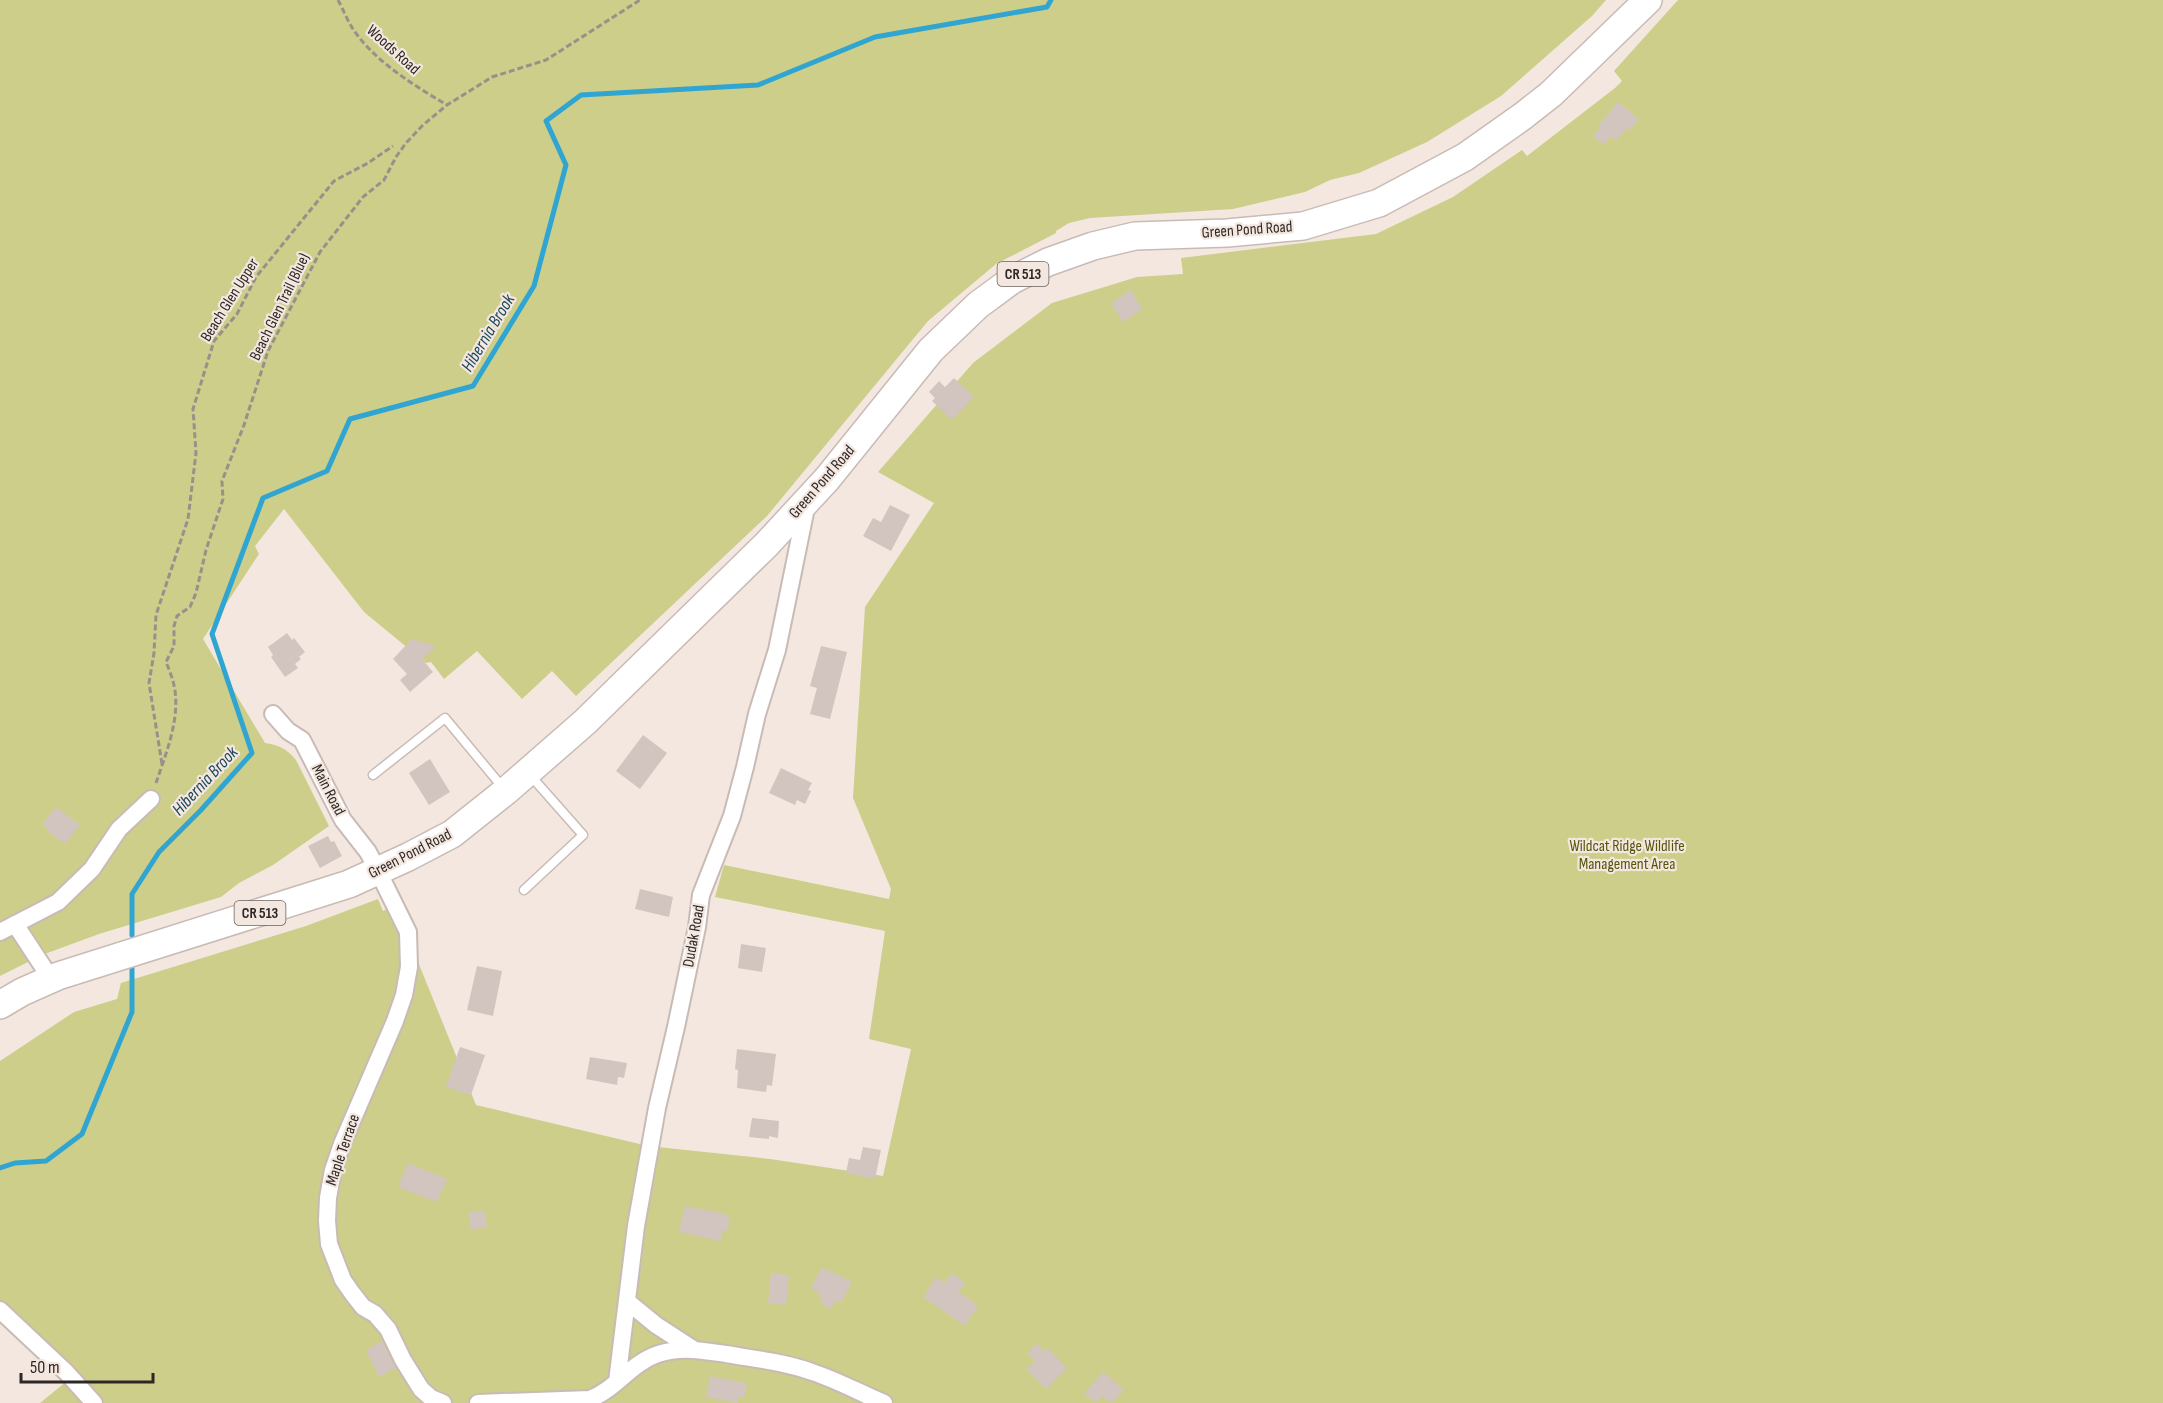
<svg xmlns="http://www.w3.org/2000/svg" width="2163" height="1403" viewBox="0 0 2163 1403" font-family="'Sofia Sans Condensed',sans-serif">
<rect width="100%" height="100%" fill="#f4e7e0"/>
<path fill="#ccce89" d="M0,0h1606l-14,16 -91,80 -74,46 -68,31 -29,7 -25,12 -72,17 -143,9 -21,5 -13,8v2l-60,31 -68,57 -161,195 -191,180 -24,-25 -30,28 -45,-48 -33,28 -13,-17 -5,1 -62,-51 -80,-103 -29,37 4,8 -56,85 62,104c14,2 22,6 31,17l33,66 -56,39 -34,18 -18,14 -122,37 -57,21 -42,21z
M1678,0h485v1403h-2123l38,-31 -78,-70v-241l74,-49 43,-13 4,-16 185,-57 72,-27 5,12 12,-6 81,200 172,41 122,13 113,17 28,-127 -42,-10 16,-108 -170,-34 9,-32 165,34 2,-10 -38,-91 12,-191 69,-104 -56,-31 95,-109 79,-60 85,-26 46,-3 -2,-16 195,-24 77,-37 69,-47 5,6 88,-68 7,-7 -8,-10z"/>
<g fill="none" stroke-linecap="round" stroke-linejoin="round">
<path stroke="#30a5d2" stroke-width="5" d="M132,935v-41l27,-42 42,-42 51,-57 -40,-119 51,-136 64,-27 23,-52 123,-33 61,-100 32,-121 -20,-44 35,-26 177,-10 117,-48 172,-30 4,-7
M0,1168l15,-5 31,-2 36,-27 50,-122v-44"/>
</g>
<path fill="#d2c5bf" d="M1618,102l21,17 -10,12 -2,-3 -11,13 -5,-5 -7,9 -11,-9 7,-8 -2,-2z
M1131,290l11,19 -19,13 -12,-19z
M954,378l20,19 -22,23 -20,-19 3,-3 -6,-6 10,-11 6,6z
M890,505l20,10 -19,36 -28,-15 10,-18 8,4z
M287,633l5,7 2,-2 11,14 -6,5 2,2 -6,5 3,4 -13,9 -14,-20 2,-2 -5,-8z
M412,639l24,7 -14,13 11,13 -23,20 -10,-12 7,-6 -14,-15z
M821,646l26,6 -17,67 -20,-5 7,-26 -7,-2z
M643,735l24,18 -27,36 -24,-18z
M430,759l20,33 -21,13 -20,-32z
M781,768l31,15 -4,7 3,1 -6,13 -8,-4 -2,5 -26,-12z
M56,807l24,18 -15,19 -18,-13 1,-2 -6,-5z
M328,836l3,6 3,-1 8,15 -22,12 -12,-22z
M640,889l33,8 -4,20 -34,-8z
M741,944l25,4 -4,24 -24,-4z
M477,966l25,5 -9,45 -26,-6z
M460,1047l25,8 -14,40 -25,-8z
M737,1049l39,5 -4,32 -5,-1 -1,7 -29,-4 1,-18 -3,-1z
M590,1057l37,6 -3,15 -6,-1 -1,8 -31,-6z
M752,1118l27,3 -1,17 -9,-2v3l-20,-2z
M863,1147l18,3 -6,29 -29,-6 3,-15 11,2z
M408,1163l39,16 -10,23 -39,-15z
M685,1206l41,8 -1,2 5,1 -3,14 -4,-1 -3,11 -41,-9z
M484,1210l3,17 -16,3 -3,-17z
M822,1267l30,15 -11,21 -5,-3 -5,9 -8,-4 -6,-14 -6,-3z
M771,1273l18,2 -3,30 -18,-2z
M952,1273l13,10 -6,9 19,14 -13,20 -42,-29 13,-20 9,6z
M382,1341l14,27 -17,9 -13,-27z
M1037,1344l8,7 3,-3 19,20 -21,21 -20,-20 9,-8 -8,-8z
M1103,1372l21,18 -12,13 -10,-7 -6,7 -12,-10z
M710,1376l37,7 -3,15 -6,-1 -1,6 -31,-6z"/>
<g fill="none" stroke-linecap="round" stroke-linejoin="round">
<g stroke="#c8bbb5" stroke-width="11">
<path id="lane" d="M373,775l72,-57 59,71
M524,890l59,-55 -53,-60"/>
</g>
<g stroke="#c8bbb5" stroke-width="20">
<path id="street" d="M273,714l15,17 14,9 41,80 25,32 10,19 30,61 1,35 -5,28 -9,26 -53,123 -9,26 -5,28 -1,23 2,23 14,36 9,13 11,14 12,7 13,15 15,31 18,29 10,9 12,5
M15,924l36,55
M0,932l58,-30 34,-33 27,-40 32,-30
M628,1302l28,23 37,24
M0,1310l66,62 28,31
M617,1382l19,-156 21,-118 19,-81 21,-100 4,-32 31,-79 13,-49 12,-53 20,-64 30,-147
M478,1403l112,-4c26,-10 41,-36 68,-45 23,-8 45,-3 68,0 29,5 58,8 86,18 25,8 48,21 72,31"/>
</g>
<g stroke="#c8bbb5" stroke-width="30">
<path id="primary" d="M0,1005l22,-13 36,-16 291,-92 59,-27 44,-23 54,-43 79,-69 181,-177 61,-66 104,-129 47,-45 34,-25 36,-18 45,-16 42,-10 92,-3 76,-7 76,-23 86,-46 58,-41 28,-22 97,-94"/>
</g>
<path stroke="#99908b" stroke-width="3" stroke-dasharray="6 3" stroke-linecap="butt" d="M338,0c5,9 9,20 15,29 21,32 62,57 94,76
M162,764l-13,-81 5,-30 2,-38 32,-96 8,-66 -3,-44 21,-68 23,-27 19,-37 78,-96 34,-18 25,-17
M156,783c10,-30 25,-65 18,-98 -2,-8 -5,-16 -8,-23l8,-16v-20l3,-10 13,-9 6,-14 10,-43 17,-51 -1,-18 22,-56 24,-74 52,-99 43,-55 21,-17 12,-23 10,-14 17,-18 24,-20 45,-28 54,-17 94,-60"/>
<use href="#lane" stroke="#fff" stroke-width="8"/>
<use href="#street" stroke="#fff" stroke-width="16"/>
<use href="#primary" stroke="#fff" stroke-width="27"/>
</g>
<g text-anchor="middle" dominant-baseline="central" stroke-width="4.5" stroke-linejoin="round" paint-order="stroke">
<g fill="#f4e7e0" stroke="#69615e" stroke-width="1.5">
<rect x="997.5" y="262" width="51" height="24" rx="4.5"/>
<rect x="234.5" y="901" width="51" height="24" rx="4.5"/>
</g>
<g font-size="15" font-weight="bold" fill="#2d2826">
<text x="1023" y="274">CR 513</text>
<text x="260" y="913">CR 513</text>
</g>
<g font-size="16" fill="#2d2826" stroke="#f4e7e0">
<text transform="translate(393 50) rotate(42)">Woods Road</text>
<text transform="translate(1247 230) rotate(-4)">Green Pond Road</text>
<text transform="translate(230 300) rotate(-58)">Beach Glen Upper</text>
<text transform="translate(280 307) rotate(-64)">Beach Glen Trail (Blue)</text>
<text transform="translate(822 482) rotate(-49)">Green Pond Road</text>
<text transform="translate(328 790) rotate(63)">Main Road</text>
<text transform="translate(410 854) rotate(-27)">Green Pond Road</text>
<text transform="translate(694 936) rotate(-80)">Dudak Road</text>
<text transform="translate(343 1150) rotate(-71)">Maple Terrace</text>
</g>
<g font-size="16" fill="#55550c" stroke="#f4e7e0">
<text x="1627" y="846">Wildcat Ridge Wildlife<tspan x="1627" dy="18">Management Area</tspan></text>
</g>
<g font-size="18" font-style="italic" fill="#1a495c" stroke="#f4e7e0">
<text transform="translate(488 333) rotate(-59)">Hibernia Brook</text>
<text transform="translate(205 781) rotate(-47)">Hibernia Brook</text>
</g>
</g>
<path d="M21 1373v9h132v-9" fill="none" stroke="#2d2826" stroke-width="3"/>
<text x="30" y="1373" font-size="18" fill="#2d2826" stroke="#f4e7e0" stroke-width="4.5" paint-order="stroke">50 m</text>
</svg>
